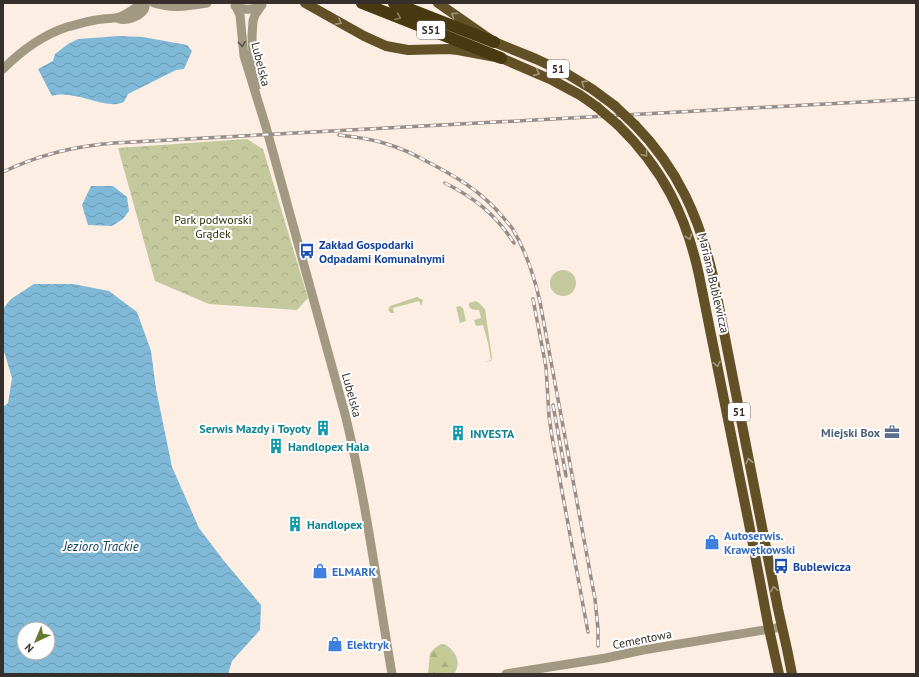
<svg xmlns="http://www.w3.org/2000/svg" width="919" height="677" viewBox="0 0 919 677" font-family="'PT Sans',sans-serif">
<defs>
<pattern id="forest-firs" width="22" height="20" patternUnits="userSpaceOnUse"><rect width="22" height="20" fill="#c2ca92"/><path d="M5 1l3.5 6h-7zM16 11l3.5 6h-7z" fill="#a7ae7e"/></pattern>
<pattern id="park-crowns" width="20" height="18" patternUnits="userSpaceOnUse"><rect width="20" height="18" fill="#c3c99d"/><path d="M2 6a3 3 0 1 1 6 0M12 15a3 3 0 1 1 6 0" fill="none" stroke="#a8ad87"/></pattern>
<pattern id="water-waves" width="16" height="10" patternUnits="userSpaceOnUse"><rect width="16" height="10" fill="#7fb9d7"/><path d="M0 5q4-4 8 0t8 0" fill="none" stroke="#6997af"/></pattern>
</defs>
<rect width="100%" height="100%" fill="#fdeee4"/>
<path fill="#c3c99d" d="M550 283a13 13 0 1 1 26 0a13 13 0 1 1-26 0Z
M417,297l6,3 -2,6 -2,-5 -26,7 1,5h-3l-3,-3 2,-4z
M476,301l3,2 6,6 7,49 -1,3 -6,1 6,-2 -3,-17 -5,-18 -7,1 -2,-6 7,-2 -2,-8c-5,0 -11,0 -10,-7z
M460,306l3,2 3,13 -6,2 -4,-16z
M446,645c10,7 16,17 8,29h-13l9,-3c2,-12 1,-17 -8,-24z"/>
<path fill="url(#forest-firs)" d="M441,644l5,1 -4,2 6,4 4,11 -2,9 -9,3h-13l2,-21 5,-5z"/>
<path fill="url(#park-crowns)" d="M247,139l16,10 45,149 -11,12 -88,-6 -54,-23 -37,-133z"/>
<path fill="url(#water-waves)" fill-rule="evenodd" d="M119,36l24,1 44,8 5,6 -8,18 -8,1 -48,24 -4,8c-4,1 -8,3 -12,2 -19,-1 -42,-14 -60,-8l-14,-27 15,-8 2,-7 13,-10 10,-5z
M91,186h22l14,11 2,14 -6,8 -11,7 -24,-1 -6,-20z
M34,284h39l36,7 28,21 14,39 5,38 16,78 27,61 25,33 37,44 -1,25 -28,31 -4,13h-225v-267l5,-4 4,-25 -9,-30v-39l8,-10zM24,629h24v24h-24z"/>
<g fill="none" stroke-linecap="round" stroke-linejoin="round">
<path stroke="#a29983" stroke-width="9" d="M154,3c19,6 34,3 53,0
M235,6c10,5 17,4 27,-1
M236,7l4,8 4,41 22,71 79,287c21,85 32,173 47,260
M119,19c8,2 20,-2 25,-9 1,-2 1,-5 2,-7
M3,69c18,-18 40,-34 64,-42 12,-3 24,-7 36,-8 6,-1 13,0 19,-3 7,-3 14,-9 21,-13
M258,85l-5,-27 -1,-21 1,-16 2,-6 6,-9
M506,674l100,-16 37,-8 139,-23"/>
<path stroke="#625127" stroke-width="10" d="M305,3l59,33 22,10 22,4 41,-1 9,1 43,8 51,22 28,15 17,12
M438,3l56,39 42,17 28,13 28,17 23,17
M618,125c45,44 68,90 81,150l51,254 19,100 10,45
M635,125c43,44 64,92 78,151l65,333 9,40 5,25"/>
<path stroke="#483911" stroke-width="12" d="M362,3l139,55
M394,3l100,39"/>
<g stroke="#998e87" stroke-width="3.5">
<path id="rail" d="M339,135c18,2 34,4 51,10 13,4 25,10 36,16 29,15 55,30 76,55 3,4 7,8 10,12 14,23 22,47 28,74l55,297 3,30v17
M3,172c35,-17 72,-26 111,-29l802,-44
M445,183c30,15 51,32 69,60
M533,299l13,68 3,49 3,21 36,195
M553,405l13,71"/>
</g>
<use href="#rail" stroke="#fff" stroke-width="2" stroke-dasharray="6" stroke-linecap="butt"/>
<path stroke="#625127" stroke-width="10" d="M615,106l20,19
M597,107l21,18"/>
</g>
<defs><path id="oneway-chevron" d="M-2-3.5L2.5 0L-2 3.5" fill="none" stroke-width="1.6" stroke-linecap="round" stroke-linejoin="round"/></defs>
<g stroke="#a1977d">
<use href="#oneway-chevron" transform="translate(454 15) rotate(-145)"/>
<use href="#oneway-chevron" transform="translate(339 22) rotate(29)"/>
<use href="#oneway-chevron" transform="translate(537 73) rotate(24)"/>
<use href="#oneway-chevron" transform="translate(584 83) rotate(-148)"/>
<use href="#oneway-chevron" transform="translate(645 154) rotate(52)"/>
<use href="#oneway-chevron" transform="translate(689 237) rotate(71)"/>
<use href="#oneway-chevron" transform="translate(717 364) rotate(79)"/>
<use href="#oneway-chevron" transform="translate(749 461) rotate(-101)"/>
<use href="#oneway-chevron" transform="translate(774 589) rotate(-101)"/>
</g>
<use stroke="#887e64" href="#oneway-chevron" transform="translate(398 17) rotate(22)"/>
<use stroke="#5c544a" href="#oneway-chevron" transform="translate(242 44) rotate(84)"/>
<defs>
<g id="bus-bare" transform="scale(1.2)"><path d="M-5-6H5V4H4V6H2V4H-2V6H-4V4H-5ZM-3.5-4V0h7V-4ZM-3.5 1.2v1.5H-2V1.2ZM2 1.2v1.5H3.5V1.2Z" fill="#1a4fb4" stroke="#fff" stroke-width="2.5" paint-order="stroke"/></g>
<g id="building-bare" transform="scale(1.2)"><path d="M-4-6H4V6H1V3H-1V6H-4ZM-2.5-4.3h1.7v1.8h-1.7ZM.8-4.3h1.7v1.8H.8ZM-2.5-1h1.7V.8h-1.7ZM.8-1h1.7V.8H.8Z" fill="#0f9aa8" stroke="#fff" stroke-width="2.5" paint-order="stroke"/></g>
<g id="office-bare" transform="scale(1.2)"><path d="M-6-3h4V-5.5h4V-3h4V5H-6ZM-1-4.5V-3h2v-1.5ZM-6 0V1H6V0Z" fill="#5c6f8a" stroke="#fff" stroke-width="2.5" paint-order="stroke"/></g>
<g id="shop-bare" transform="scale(1.2)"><path d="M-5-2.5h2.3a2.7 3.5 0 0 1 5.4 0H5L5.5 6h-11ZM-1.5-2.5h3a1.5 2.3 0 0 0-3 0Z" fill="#3f7fe0" stroke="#fff" stroke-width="2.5" paint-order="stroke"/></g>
</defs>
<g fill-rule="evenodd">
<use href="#bus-bare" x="307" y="251"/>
<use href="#building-bare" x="323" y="428"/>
<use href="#office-bare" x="892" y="432"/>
<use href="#building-bare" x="458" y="433"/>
<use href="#building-bare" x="276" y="446"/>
<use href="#building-bare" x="295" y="524"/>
<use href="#shop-bare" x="712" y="542"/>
<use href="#bus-bare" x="781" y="566"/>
<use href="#shop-bare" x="320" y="571"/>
<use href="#shop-bare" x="335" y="644"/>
</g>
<g text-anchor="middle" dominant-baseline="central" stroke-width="4" stroke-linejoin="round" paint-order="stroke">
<g fill="#fff" stroke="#726d6b" stroke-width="1">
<rect x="417" y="21" width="28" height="18" rx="3"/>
<rect x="547" y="60" width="22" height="18" rx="3"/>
<rect x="728" y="403" width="22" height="18" rx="3"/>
</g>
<g font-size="11" font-weight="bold" fill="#362f2b">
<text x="431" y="30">S51</text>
<text x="558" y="69">51</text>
<text x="739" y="412">51</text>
</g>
<g font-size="12" fill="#362f2b" stroke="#fff">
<text transform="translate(261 64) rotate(76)">Lubelska</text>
<text transform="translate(714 283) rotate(77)">Mariana Bublewicza</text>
<text transform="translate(352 395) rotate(75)">Lubelska</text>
<text transform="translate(642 639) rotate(-11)">Cementowa</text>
</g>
<g font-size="12" fill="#303409" stroke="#fff">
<text x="213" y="219">Park podworski<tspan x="213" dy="14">Grądek</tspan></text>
</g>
<g font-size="12" font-weight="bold" fill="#164399" stroke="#fff" text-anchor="start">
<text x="319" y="244">Zakład Gospodarki<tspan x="319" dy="14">Odpadami Komunalnymi</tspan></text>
<text x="793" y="566">Bublewicza</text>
</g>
<g font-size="12" font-weight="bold" fill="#0d838f" stroke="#fff" text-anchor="start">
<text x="311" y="428" text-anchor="end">Serwis Mazdy i Toyoty</text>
<text x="470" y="433">INVESTA</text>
<text x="288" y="446">Handlopex Hala</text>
<text x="307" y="524">Handlopex</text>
</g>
<g font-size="12" font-weight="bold" fill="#4e5e75" stroke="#fff" text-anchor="end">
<text x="880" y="432">Miejski Box</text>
</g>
<g font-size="12" font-weight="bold" fill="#366cbe" stroke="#fff" text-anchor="start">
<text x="724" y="535">Autoserwis.<tspan x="724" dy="14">Krawętkowski</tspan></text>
<text x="332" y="571">ELMARK</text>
<text x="347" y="644">Elektryk</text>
</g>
<g font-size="13" font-style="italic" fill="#124358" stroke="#fff">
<text x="101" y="546">Jezioro Trackie</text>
</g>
</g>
<rect width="919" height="677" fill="none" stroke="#362f2b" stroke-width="8"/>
<g transform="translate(36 641) rotate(224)"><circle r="19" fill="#ffffff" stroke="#afacaa"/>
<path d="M0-3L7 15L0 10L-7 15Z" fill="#627b2e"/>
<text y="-6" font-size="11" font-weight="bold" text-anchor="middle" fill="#362f2b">N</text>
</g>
</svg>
